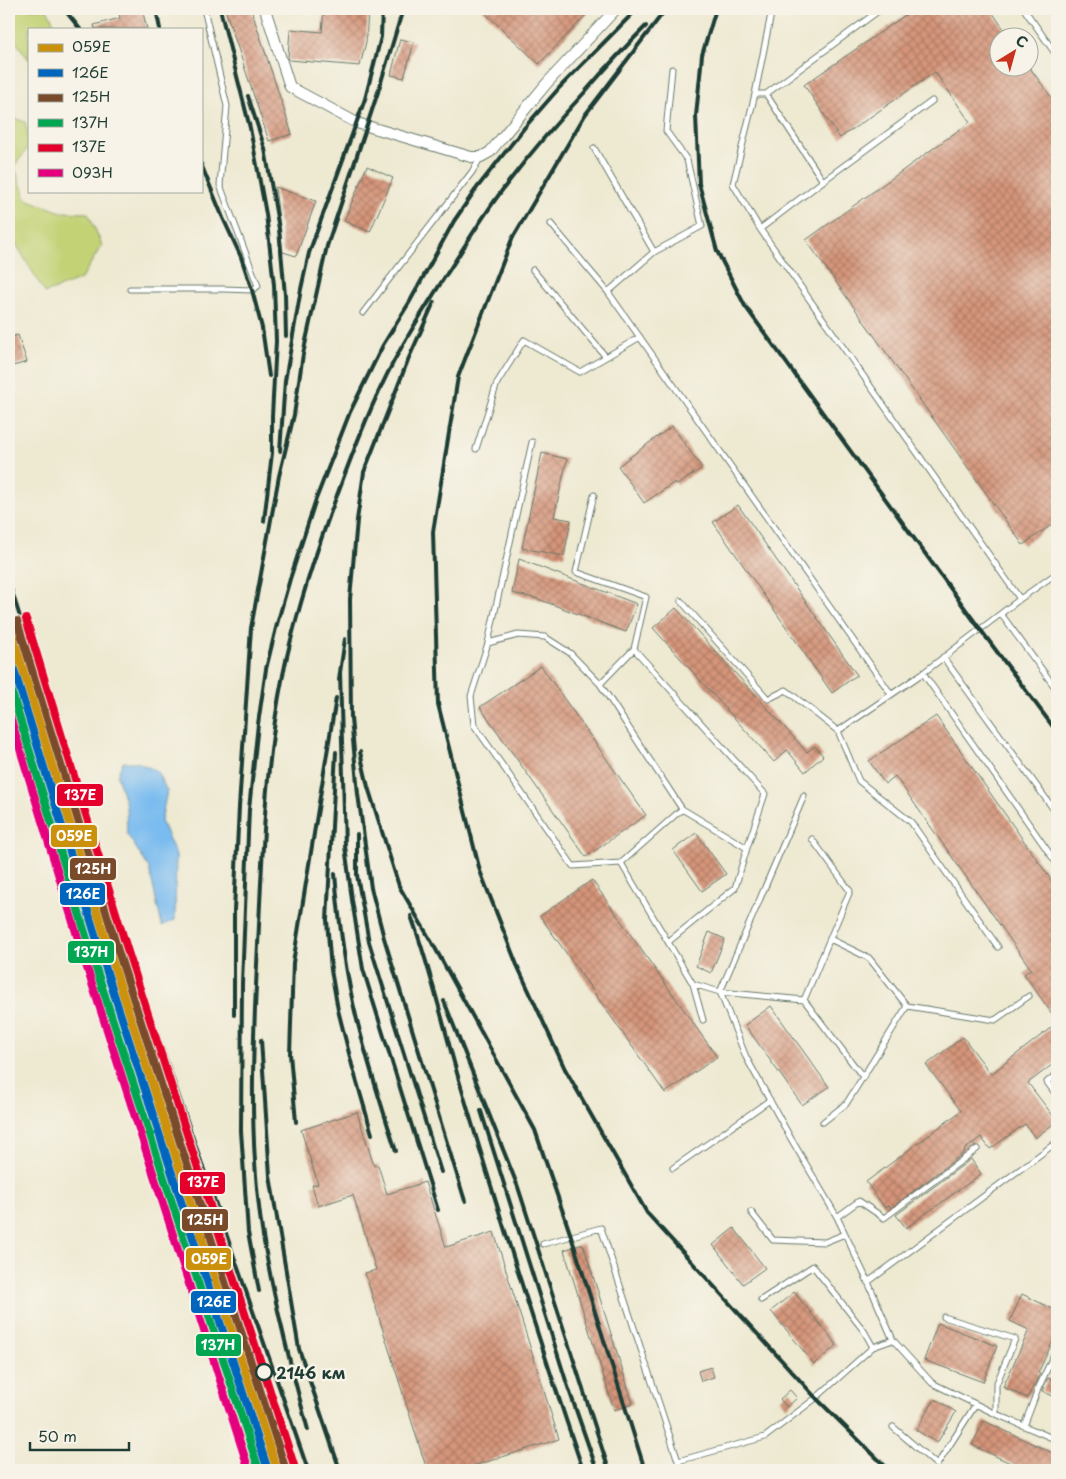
<svg xmlns="http://www.w3.org/2000/svg" width="1066" height="1479" viewBox="0 0 1066 1479" font-family="'Playpen Sans',sans-serif">
<defs>
<pattern id="building-cross-hatch" width="8" height="8" patternUnits="userSpaceOnUse" patternTransform="scale(1.25)"><rect width="8" height="8" fill="#d6957a"/><path d="M0 0l8 8M0 8l8-8" fill="none" stroke="#ad7b65"/></pattern>
</defs>
<rect width="100%" height="100%" fill="#f7f3e8"/>
<filter id="ink" filterUnits="userSpaceOnUse"><feTurbulence type="fractalNoise" baseFrequency=".02" numOctaves="2"/><feDisplacementMap in="SourceGraphic" scale="10" xChannelSelector="R" yChannelSelector="G"/><feConvolveMatrix kernelMatrix="1 2 1 2 8 2 1 2 1" color-interpolation-filters="sRGB"/></filter>
<filter id="wash" filterUnits="userSpaceOnUse"><feTurbulence type="fractalNoise" baseFrequency=".0096" numOctaves="4" result="noise"/><feDisplacementMap in="SourceGraphic" scale="20" xChannelSelector="R" yChannelSelector="G"/><feGaussianBlur stdDeviation="1.12" result="paint"/><feColorMatrix in="noise" values="0 0 0 0 0 0 0 0 0 0 0 0 0 0 0 0 0 1.4 0 .05"/><feComposite in="paint" operator="in"/></filter>
<g filter="url(#wash)">
<rect width="100%" height="100%" fill="#eee9d1"/>
<path fill="#c2d275" stroke="#708854" d="M9,9h38l10,20h-28v31l-20,-28z
M9,116l16,6c7,25 4,25 -11,44l12,33 35,13 27,1 14,32 -21,34 -36,14 -36,-61z"/>
<path fill="#7abcef" stroke="#4c7c92" d="M123,762h14l20,9 10,20 -6,30 15,34 -1,65 -13,6 -13,-58 -22,-34 -1,-29 -9,-30z"/>
<g id="blocks">
<path fill="url(#building-cross-hatch)" d="M118,9h24l5,20h-52l-1,-4 26,-7z
M225,9h26l41,125 -23,7z
M324,9h32l12,1 -2,32 -6,24 -71,-6 -1,-3 2,-28 32,3z
M481,9h111l-53,55z
M914,9h76l20,29h-12v30h32l27,37v416l-34,24 -217,-305 164,-118 -35,-50 -95,66 -36,-53z
M400,39l14,3 -10,36 -13,-3z
M367,166l26,12 -23,54 -26,-11z
M275,187l41,14 -20,55 -13,-4z
M18,335l9,27 -14,4 -4,-14v-14z
M672,426l30,42 -25,17 -2,-3 -31,21 -26,-37z
M542,453l25,6 -13,58 17,3 -7,36 -42,-8z
M738,505l119,170 -25,18 -119,-171z
M519,559l118,45 -11,28 -88,-33 -26,-6z
M676,608l131,144 8,-6 8,10 -18,16 -18,-22 -13,12 -121,-134z
M541,666l105,149 -60,42 -106,-150z
M936,716l121,172v133l-33,-47 7,-5 -136,-193 -10,8 -16,-23z
M696,833l30,41 -24,17 -29,-41z
M592,880l125,177 -52,36 -125,-177z
M709,932l16,7 -14,34 -15,-7z
M771,1006l58,81 -27,18 -57,-80z
M1057,1023v38l-29,22 29,38 -22,17 -10,-14 -35,25 -9,-12 -17,13 1,2 -74,56 -2,-3 -4,3 -19,-26 95,-71 -35,-46 37,-28 28,37z
M357,1112l17,54 4,-1 9,29 38,-12 21,65 48,-15 65,207 -98,31h-34l-62,-197 11,-3 -23,-75 -35,11 -6,-21 6,-1 -17,-54z
M971,1159l10,15 -75,54 -10,-13z
M734,1228l31,40 -22,16 -30,-39z
M583,1244l50,160 -19,6 -50,-160z
M794,1292l43,53 -23,19 -43,-53z
M1022,1294l35,17v21l-19,41 2,1 -13,24 -24,-11 26,-57 -19,-9z
M938,1323l59,23 -14,36 -59,-22z
M711,1367l3,10 -13,4 -3,-10z
M1048,1378l9,4v16l-15,-7z
M790,1390l7,8 -10,9 -7,-8z
M935,1399l21,13 -19,31 -21,-13z
M984,1421l73,34v15h-32l-53,-25z"/>
</g>
</g>
<g filter="url(#ink)">
<use href="#blocks" fill-opacity="0" stroke="#67796b" stroke-width="1"/>
<g fill="none" stroke-linecap="round" stroke-linejoin="round">
<g stroke="#67796b" stroke-width="7">
<path id="service" d="M772,9l-17,85h11l57,87 -63,48 260,370
M1024,9l33,47
M755,94l-22,90 27,45
M766,94l115,-85
M594,148l60,104
M823,181l109,-80
M551,224l57,68 283,402
M130,289h93l29,1 6,-4 -38,-101 7,-79 -23,-97
M608,292l46,-40 48,-26 -15,-66 -21,-29 6,-62
M363,313l109,-141 9,-15
M606,357l34,-20
M532,442l-44,201 30,-8 27,2 25,16 30,31
M476,449l21,-66 27,-43 56,32 26,-15 -73,-87
M594,495l-18,77 70,25 -12,52 -34,35 82,125 -61,54 72,121 27,8 84,8 46,-109 -38,-52
M681,601l87,98 18,-9 52,41 85,-58 97,-74 37,-26
M1001,614l56,76
M488,643l-17,53 3,29 99,141 48,-3
M634,649l131,145 -18,54
M943,657l114,157
M923,673l134,191
M838,731l21,50 52,41 87,125
M804,796l-84,196 26,65 44,80 47,80 31,65 25,58 39,43 64,31 61,26
M668,942l67,-54 12,-40 -65,-39
M693,984l10,36
M804,1000l59,77 44,-71 -38,-48 -39,-19
M907,1006l88,14 34,-24
M1057,1074l-10,8 10,14
M823,1122l23,-18 17,-27
M673,1168l97,-68
M751,1212l22,28 52,2 20,-8
M837,1217l22,-16 25,17 93,-69
M543,1244l58,-16 77,233
M868,1282l189,-140
M761,1300l52,-34 51,65 9,16
M944,1317l71,22 -19,46v29
M1024,1426l14,-37 19,-41
M893,1427l44,38 39,-61
M681,1470l-3,-9 87,-24 51,-39 57,-51 20,-7"/>
</g>
<g stroke="#67796b" stroke-width="12">
<path id="minor" d="M265,9l25,78 67,36 114,34h10l9,-5 57,-69 69,-74"/>
</g>
<use href="#service" stroke="#fff" stroke-width="5"/>
<use href="#minor" stroke="#fff" stroke-width="10"/>
<path stroke="#1f3d34" stroke-width="4" d="M64,9l16,20
M156,9l4,20
M220,9l30,119 16,86 8,71 2,56 -4,75v37l-8,68
M666,9l-81,106 -73,124 -54,138 -25,155 5,172 42,167 37,94 48,104 82,144 169,185 73,72
M716,9l-14,46 -6,61 3,68 18,67 28,55 235,323 77,103
M248,96l17,53 14,80 6,66 1,41
M201,164l22,54 18,39 11,33 10,38 7,48
M434,302l-26,58 -44,112 -7,48 -7,79 1,119 7,76 13,94 13,50 81,263
M280,451l5,-70 16,-92 8,-36 56,-154 16,-62 1,-28
M9,582l49,156 138,409 112,323
M340,672l5,174 7,54 11,69 75,241
M339,679l6,-40
M336,752l-9,168 4,50 7,40 14,55 20,69
M360,752l8,35 31,99 35,60 101,184 36,106 74,234
M76,809l35,148
M357,834v41l12,67 72,230
M335,874c4,48 10,98 22,146 11,44 25,88 39,131
M87,909l52,134
M411,916c20,54 32,109 48,164 39,131 80,261 124,390
M444,1001l74,186 91,283
M234,1015v-105l5,-103 12,-179 28,-152 15,-61 9,-61 24,-108 51,-154 25,-83
M261,1040l9,136 29,173 41,121
M481,1111l86,273 30,86
M296,1122l-6,-68 3,-91 43,-265
M259,1291l-11,-59 -7,-101 1,-148 7,-174 9,-85 8,-55 11,-45 13,-45 26,-80 34,-87 33,-67 26,-42 45,-82 22,-32 49,-62 35,-40 77,-78
M262,1373l34,97
M308,1430c-18,-66 -35,-132 -46,-200 -15,-101 -8,-204 -3,-305 4,-85 7,-166 24,-250 11,-55 28,-108 47,-161 16,-43 31,-86 51,-127 18,-39 42,-76 65,-112 21,-32 40,-65 64,-95 23,-30 48,-59 74,-87 20,-23 41,-46 62,-67"/>
<g stroke="#f7f3e8" stroke-width="11">
<path id="rail-1" d="M9,624l102,333 166,513"/>
</g>
<g stroke="#f7f3e8" stroke-width="11">
<path id="rail-2" d="M9,653l94,307 165,510"/>
</g>
<g stroke="#f7f3e8" stroke-width="11">
<path id="rail-3" d="M17,621l102,333 166,513"/>
</g>
<g stroke="#f7f3e8" stroke-width="11">
<path id="rail-4" d="M9,683l85,279 165,508"/>
</g>
<g stroke="#f7f3e8" stroke-width="11">
<path id="rail-5" d="M26,619l102,333 166,513"/>
</g>
<g stroke="#f7f3e8" stroke-width="11">
<path id="rail-6" d="M9,713l77,252 163,505"/>
</g>
<use href="#rail-1" stroke="#cc910a" stroke-width="8"/>
<use href="#rail-2" stroke="#0065bd" stroke-width="8"/>
<use href="#rail-3" stroke="#7a4b2a" stroke-width="8"/>
<use href="#rail-4" stroke="#00a651" stroke-width="8"/>
<use href="#rail-5" stroke="#e4002b" stroke-width="8"/>
<use href="#rail-6" stroke="#e5007d" stroke-width="8"/>
</g>
</g>
<circle fill="#f7f3e8" stroke="#1f3d34" stroke-width="2.5" cx="264" cy="1372" r="8"/>
<g text-anchor="middle" dominant-baseline="central" stroke-width="5" stroke-linejoin="round" paint-order="stroke">
<g font-size="16" font-weight="bold" fill="#1f3d34" stroke="#f7f3e8" text-anchor="start">
<text x="276" y="1372">2146 км</text>
</g>
</g>
<g stroke="#f7f3e8" stroke-width="2">
<rect x="56" y="783" width="48" height="24" rx="5" fill="#e4002b"/>
<rect x="50" y="824" width="48" height="24" rx="5" fill="#cc910a"/>
<rect x="69" y="857" width="48" height="24" rx="5" fill="#7a4b2a"/>
<rect x="59" y="882" width="47" height="24" rx="5" fill="#0065bd"/>
<rect x="67" y="940" width="48" height="24" rx="5" fill="#00a651"/>
<rect x="179" y="1171" width="47" height="24" rx="5" fill="#e4002b"/>
<rect x="181" y="1208" width="48" height="24" rx="5" fill="#7a4b2a"/>
<rect x="185" y="1247" width="47" height="24" rx="5" fill="#cc910a"/>
<rect x="190" y="1290" width="47" height="24" rx="5" fill="#0065bd"/>
<rect x="195" y="1333" width="47" height="24" rx="5" fill="#00a651"/>
</g>
<g font-size="14" text-anchor="middle" font-weight="bold" fill="#fff">
<text x="80" y="800">137Е</text>
<text x="74" y="841">059Е</text>
<text x="93" y="874">125Н</text>
<text x="83" y="899">126Е</text>
<text x="91" y="957">137Н</text>
<text x="203" y="1187">137Е</text>
<text x="205" y="1225">125Н</text>
<text x="209" y="1264">059Е</text>
<text x="214" y="1307">126Е</text>
<text x="218" y="1350">137Н</text>
</g>
<rect width="1066" height="1479" fill="none" stroke="#f7f3e8" stroke-width="30"/>
<rect x="28" y="28" width="175" height="165" fill="#f7f3e8" stroke="#a1aaa0"/>
<rect x="38" y="44" width="25" height="8" fill="#cc910a" stroke="#a1aaa0"/>
<text x="72" y="52" font-size="15" fill="#1f3d34">059Е</text>
<rect x="38" y="69" width="25" height="8" fill="#0065bd" stroke="#a1aaa0"/>
<text x="72" y="78" font-size="15" fill="#1f3d34">126Е</text>
<rect x="38" y="94" width="25" height="8" fill="#7a4b2a" stroke="#a1aaa0"/>
<text x="72" y="102" font-size="15" fill="#1f3d34">125Н</text>
<rect x="38" y="119" width="25" height="8" fill="#00a651" stroke="#a1aaa0"/>
<text x="72" y="128" font-size="15" fill="#1f3d34">137Н</text>
<rect x="38" y="144" width="25" height="8" fill="#e4002b" stroke="#a1aaa0"/>
<text x="72" y="152" font-size="15" fill="#1f3d34">137Е</text>
<rect x="38" y="169" width="25" height="8" fill="#e5007d" stroke="#a1aaa0"/>
<text x="72" y="178" font-size="15" fill="#1f3d34">093Н</text>
<g transform="translate(1014 52) rotate(37)"><circle r="24" fill="#f7f3e8" stroke="#a1aaa0"/>
<path d="M0-4L9 19L0 12L-9 19Z" fill="#c8321e"/>
<text y="-8" font-size="14" font-weight="bold" text-anchor="middle" fill="#1f3d34">С</text>
</g>
<path d="M30 1442v8h99v-8" fill="none" stroke="#1f3d34" stroke-width="2.5"/>
<text x="38" y="1442" font-size="15" fill="#1f3d34" stroke="#f7f3e8" stroke-width="4" paint-order="stroke">50 m</text>
</svg>
